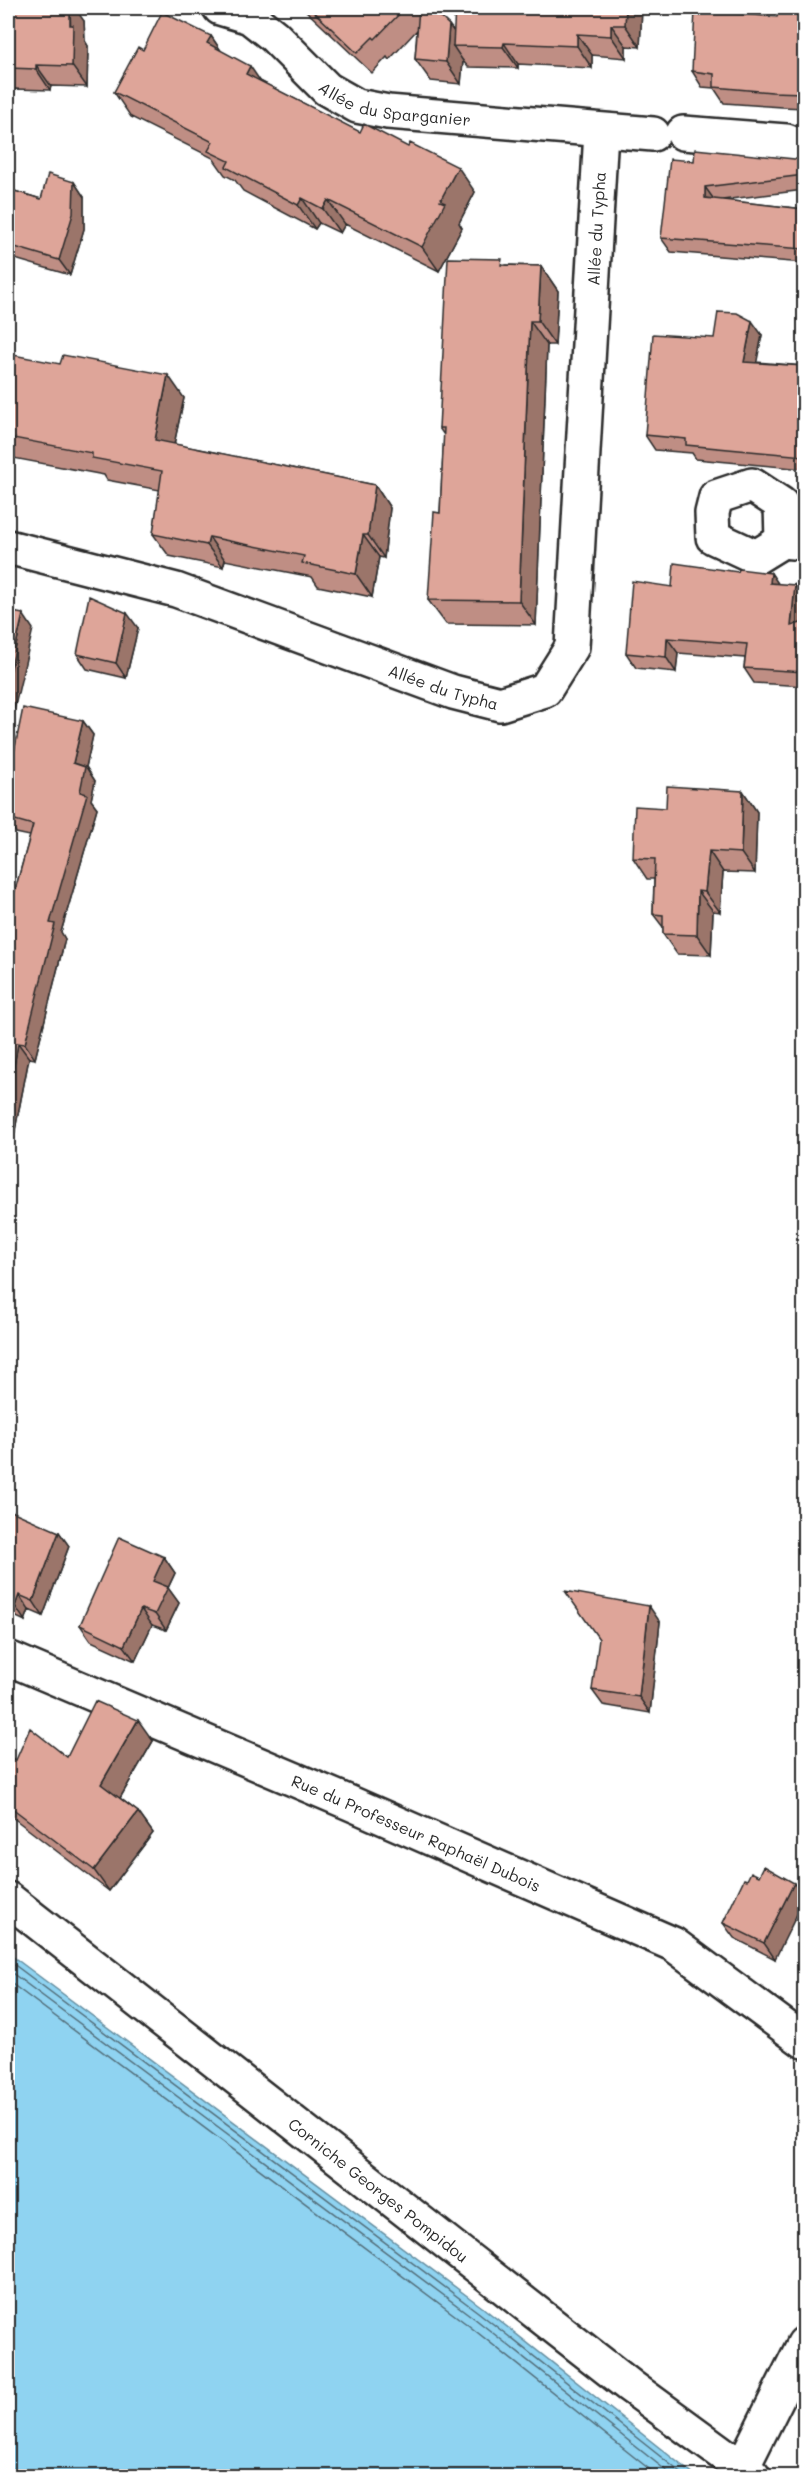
<svg xmlns="http://www.w3.org/2000/svg" width="812" height="2484" viewBox="0 0 812 2484" font-family="Mali,sans-serif">
<rect width="100%" height="100%" fill="#fff"/>
<filter id="ink" filterUnits="userSpaceOnUse"><feTurbulence type="fractalNoise" baseFrequency=".0167" numOctaves="2"/><feDisplacementMap in="SourceGraphic" scale="12" xChannelSelector="R" yChannelSelector="G"/><feConvolveMatrix kernelMatrix="1 2 1 2 8 2 1 2 1" color-interpolation-filters="sRGB"/></filter>
<g filter="url(#ink)">
<path fill="#8fd3f1" stroke="#6790a2" stroke-width="1.5" d="M8,1953l474,354 213,169h-687z"/>
<g fill="none" stroke-linecap="round" stroke-linejoin="round">
<path stroke="#536e7a" stroke-width="1.5" d="M8,1960l470,352 207,164
M8,1970l466,348 199,158
M8,1981l460,344 190,151"/>
<g stroke="#2b2b2b" stroke-width="38">
<g id="minor">
<path id="s1" d="M220,8l30,9 24,19 53,53 30,17 31,6 265,22"/>
<path d="M683,133l103,8 18,7"/>
<path d="M782,541l-1,-37 -29,-19 -36,12 -4,16 1,24 43,20 26,-16 22,2"/>
<path id="s2" d="M8,547l168,43 277,102 47,12 45,-14 27,-43 29,-516"/>
<path id="s3" d="M8,1658l342,145 323,141 131,97"/>
<path d="M742,2468l62,-124"/>
</g>
</g>
<g stroke="#2b2b2b" stroke-width="38">
<g id="major">
<path id="s4" d="M8,1899l622,487 123,90"/>
</g>
</g>
<use href="#minor" stroke="#fff" stroke-width="33"/>
<use href="#major" stroke="#fff" stroke-width="33"/>
</g>
<path fill="#bf8e84" stroke="#2b2b2b" stroke-width="1.5" d="M8,8l76,13 1,20 3,5 -1,41 -36,-1 -1,4 -37,-1v7h-5z
M303,8h128l18,17 5,6 188,-23 -2,39 -14,-1v12l-34,-3v13l-74,-4v4l-50,-1 -5,-6 -2,23 -30,-3 -16,-22 2,-29 -28,30 -2,-3 -15,16z
M804,8v100l-22,-1 -58,-4 -10,-15 -12,-1 -10,-16 85,-54z
M211,36l10,15 39,30 215,111 -16,31 3,5 -23,43 -94,-47 -5,9 -21,-10 -4,6 -72,-38 -8,-11 -10,-5 -12,-17 -82,-41 -17,-25 29,-42z
M804,160v30l-82,10 82,9v54l-133,-11 -10,-14 33,-77z
M74,182l10,15v32l-14,46 -62,-18v-68l33,10z
M506,265l35,1 17,25 -3,54h-8l-11,280 -90,-1 -18,-24 12,-87 4,-78 -5,-7z
M762,335l-6,27 48,4v103l-108,-10 -4,-6 -37,-3 -10,-15 69,-97z
M8,354l176,44 -10,46 201,41 15,23 -6,50 -5,-1 -7,40 -54,-11 -6,-9 -87,-17 -2,7 -54,-11 -16,-22 7,-44 -53,-10 -3,-5 -96,-18z
M738,572l33,1 32,50 1,-1v64l-50,-3 -10,-15 1,-10 -67,-5 -2,19 -40,-4 -10,-15 46,-66z
M138,628l-12,50 -39,-9 -10,-15z
M83,721l10,14 -7,32 9,14 -4,19 6,8 -36,124 4,7 -30,120 -6,-1 -21,108 1,-254 21,-76 -14,-3 -8,-13v-9l2,-13 -2,-4v-12z
M743,791l14,21 -2,61 -32,-1 -3,40 -7,-1 -2,44 -34,-1 -14,-20v-7l-10,-13 1,-35h-7l-14,-21 33,-50z
M8,1513l51,19 10,14 -26,70 -14,-6 -4,11 -17,-8z
M164,1557l11,16 -7,15 11,15 -13,27 -14,-5 -17,36 -44,-20 -11,-16z
M660,1622l-10,91 -47,-8 -11,-15z
M153,1741l-33,57 18,14 15,21 -44,58 -101,-77v-58l8,4 51,-3z
M747,1880l28,79 -41,-21 -11,-15z"/>
<path fill="#9b746b" stroke="#2b2b2b" stroke-width="1.5" d="M70,8h5l9,13 1,20 3,5 -1,41 -15,-21z
M626,8h16l-2,39 -15,-22z
M449,25l15,21h-11l10,15 -2,23 -15,-22z
M611,25l15,21v12l-15,-22z
M577,34l15,21v13l-15,-22z
M211,36l17,25 -21,-18z
M504,43l14,21v4l-15,-21z
M36,65l15,21 -1,4 -14,-21z
M250,66l17,25 -21,-17z
M8,81l5,8v7l-5,-8z
M458,167l17,25 -16,31 3,5 -23,43 -17,-24 18,-46z
M74,182l10,15v32l-14,46 -11,-15z
M705,187l10,14 -10,-3z
M302,198l17,25 -4,6 -17,-24z
M328,200l17,24 -5,9 -17,-24z
M541,266l17,25 -3,54 -17,-24z
M530,321l17,24 -11,280 -17,-24z
M752,321l10,14 -8,41 -10,-14z
M168,375l16,23 -14,65 -15,-23z
M375,485l15,23 -6,50 -16,-23z
M363,535l16,22 -7,40 -16,-23z
M209,537l16,23 -2,7 -16,-22z
M771,573l10,15 -11,-5z
M795,585l9,14 -3,42 -10,-15z
M127,613l11,15 -12,50 -10,-15z
M23,614l10,15 -22,94 -3,-5v-37z
M667,638l11,15 -2,19 -10,-15z
M83,721l10,14 -7,32 9,14 -4,19 6,8 -36,124 4,7 -30,120 -10,-15 25,-121 30,-131 -7,-29z
M743,791l14,21 -2,61 -14,-20z
M709,851l14,21 -3,40 -15,-20z
M698,891l15,20 -2,44 -14,-20z
M18,1043l11,15 -21,108v-67z
M59,1532l10,14 -26,70 -10,-15z
M164,1557l11,16 -7,15 11,15 -13,27 -11,-16 -2,-33z
M19,1595l10,15 -4,11 -10,-15z
M649,1606l11,16 -10,91 -11,-16z
M141,1609l11,16 -17,36 -11,-15z
M138,1720l15,21 -37,64 -15,-21z
M138,1812l15,21 -44,58 -15,-21z
M794,1883l10,15v2l-29,59 -11,-16z"/>
<path fill="#dea599" stroke="#2b2b2b" stroke-width="1.5" d="M8,8h62v17h3l-1,41 -36,-1v4l-28,-1z
M310,8h95l-30,31 -2,-2 -16,16z
M419,8h12l18,17 -3,37 -31,-3z
M455,8h171l-1,17h-14v11l-34,-2v12l-73,-3 -1,4 -50,-1z
M778,8h26v85l-32,-1 -58,-5v-13l-22,-3 3,-61 82,7z
M162,12l49,24 -4,7 43,23 -4,8 114,58 4,-8 44,23 2,-4 48,24 -18,34 5,2 -23,44 -94,-47 -5,9 -21,-11 -4,7 -72,-38 3,-6 -21,-10 5,-9 -99,-50 24,-45 5,3z
M695,149l109,11v15l-99,12v11l99,11v40l-143,-11 9,-79 24,2z
M48,174l26,8 -1,32 -14,46 -51,-15v-56l33,10z
M448,258l54,1 -1,6 40,1 -3,55h-8l-11,280 -91,-1 6,-88 6,1 4,-85h-5z
M718,312l19,1 15,8 -8,41 60,4v90l-118,-11v-6l-41,-4 8,-101 61,4z
M8,354l52,10 3,-9 105,20 -13,65 220,45 -7,50h-5l-7,39 -54,-11 2,-7 -95,-19 -2,8 -54,-11 9,-63 -70,-13v-5l-84,-16z
M674,563l64,9 1,-3 32,4 -1,10 25,2 -4,41 13,-4v50l-60,-4 3,-24 -80,-6 -1,19 -40,-4 6,-72 40,6z
M89,596l38,17 -11,50 -39,-9z
M8,611l15,3 -15,67z
M23,708l60,13 -10,42 12,4 -5,25 7,2 -37,129 5,1 -30,120 -7,-1 -10,56v-187h1l24,-87 -25,-7v-7l3,-18 -3,-1v-10z
M667,786l76,5 -2,62 -32,-2 -4,41 -7,-1 -1,44 -34,-1v-19l-10,-1 2,-55 -22,-1 2,-52 31,2z
M9,1510l50,22 -26,69 -14,-6 -4,11 -7,-3v-90z
M119,1537l45,20 -11,24 15,6 -13,27 -14,-5 -17,37 -44,-21z
M565,1591l84,15 -10,91 -47,-7 7,-51z
M95,1701l43,19 -37,64 37,28 -44,58 -86,-65v-49l8,4 14,-32 37,29z
M764,1866l30,17 -30,60 -41,-20 21,-44 3,1 4,-8 8,4z"/>
</g>
<g text-anchor="middle" dominant-baseline="central" stroke-width="5" stroke-linejoin="round" paint-order="stroke">
<g font-size="16" fill="#2b2b2b" stroke="#fff">
<text stroke="none"><textPath href="#s1" startOffset="208">Allée du Sparganier</textPath></text>
<text stroke="none"><textPath href="#s2" startOffset="1034">Allée du Typha</textPath></text>
<text stroke="none"><textPath href="#s2" startOffset="458">Allée du Typha</textPath></text>
<text stroke="none"><textPath href="#s3" startOffset="444">Rue du Professeur Raphaël Dubois</textPath></text>
<text stroke="none"><textPath href="#s4" startOffset="471">Corniche Georges Pompidou</textPath></text>
</g>
</g>
<rect width="812" height="2484" fill="none" stroke="#fff" stroke-width="30"/>
<rect x="15" y="15" width="782" height="2454" fill="none" stroke="#2b2b2b" stroke-width="2" filter="url(#ink)"/>
</svg>
